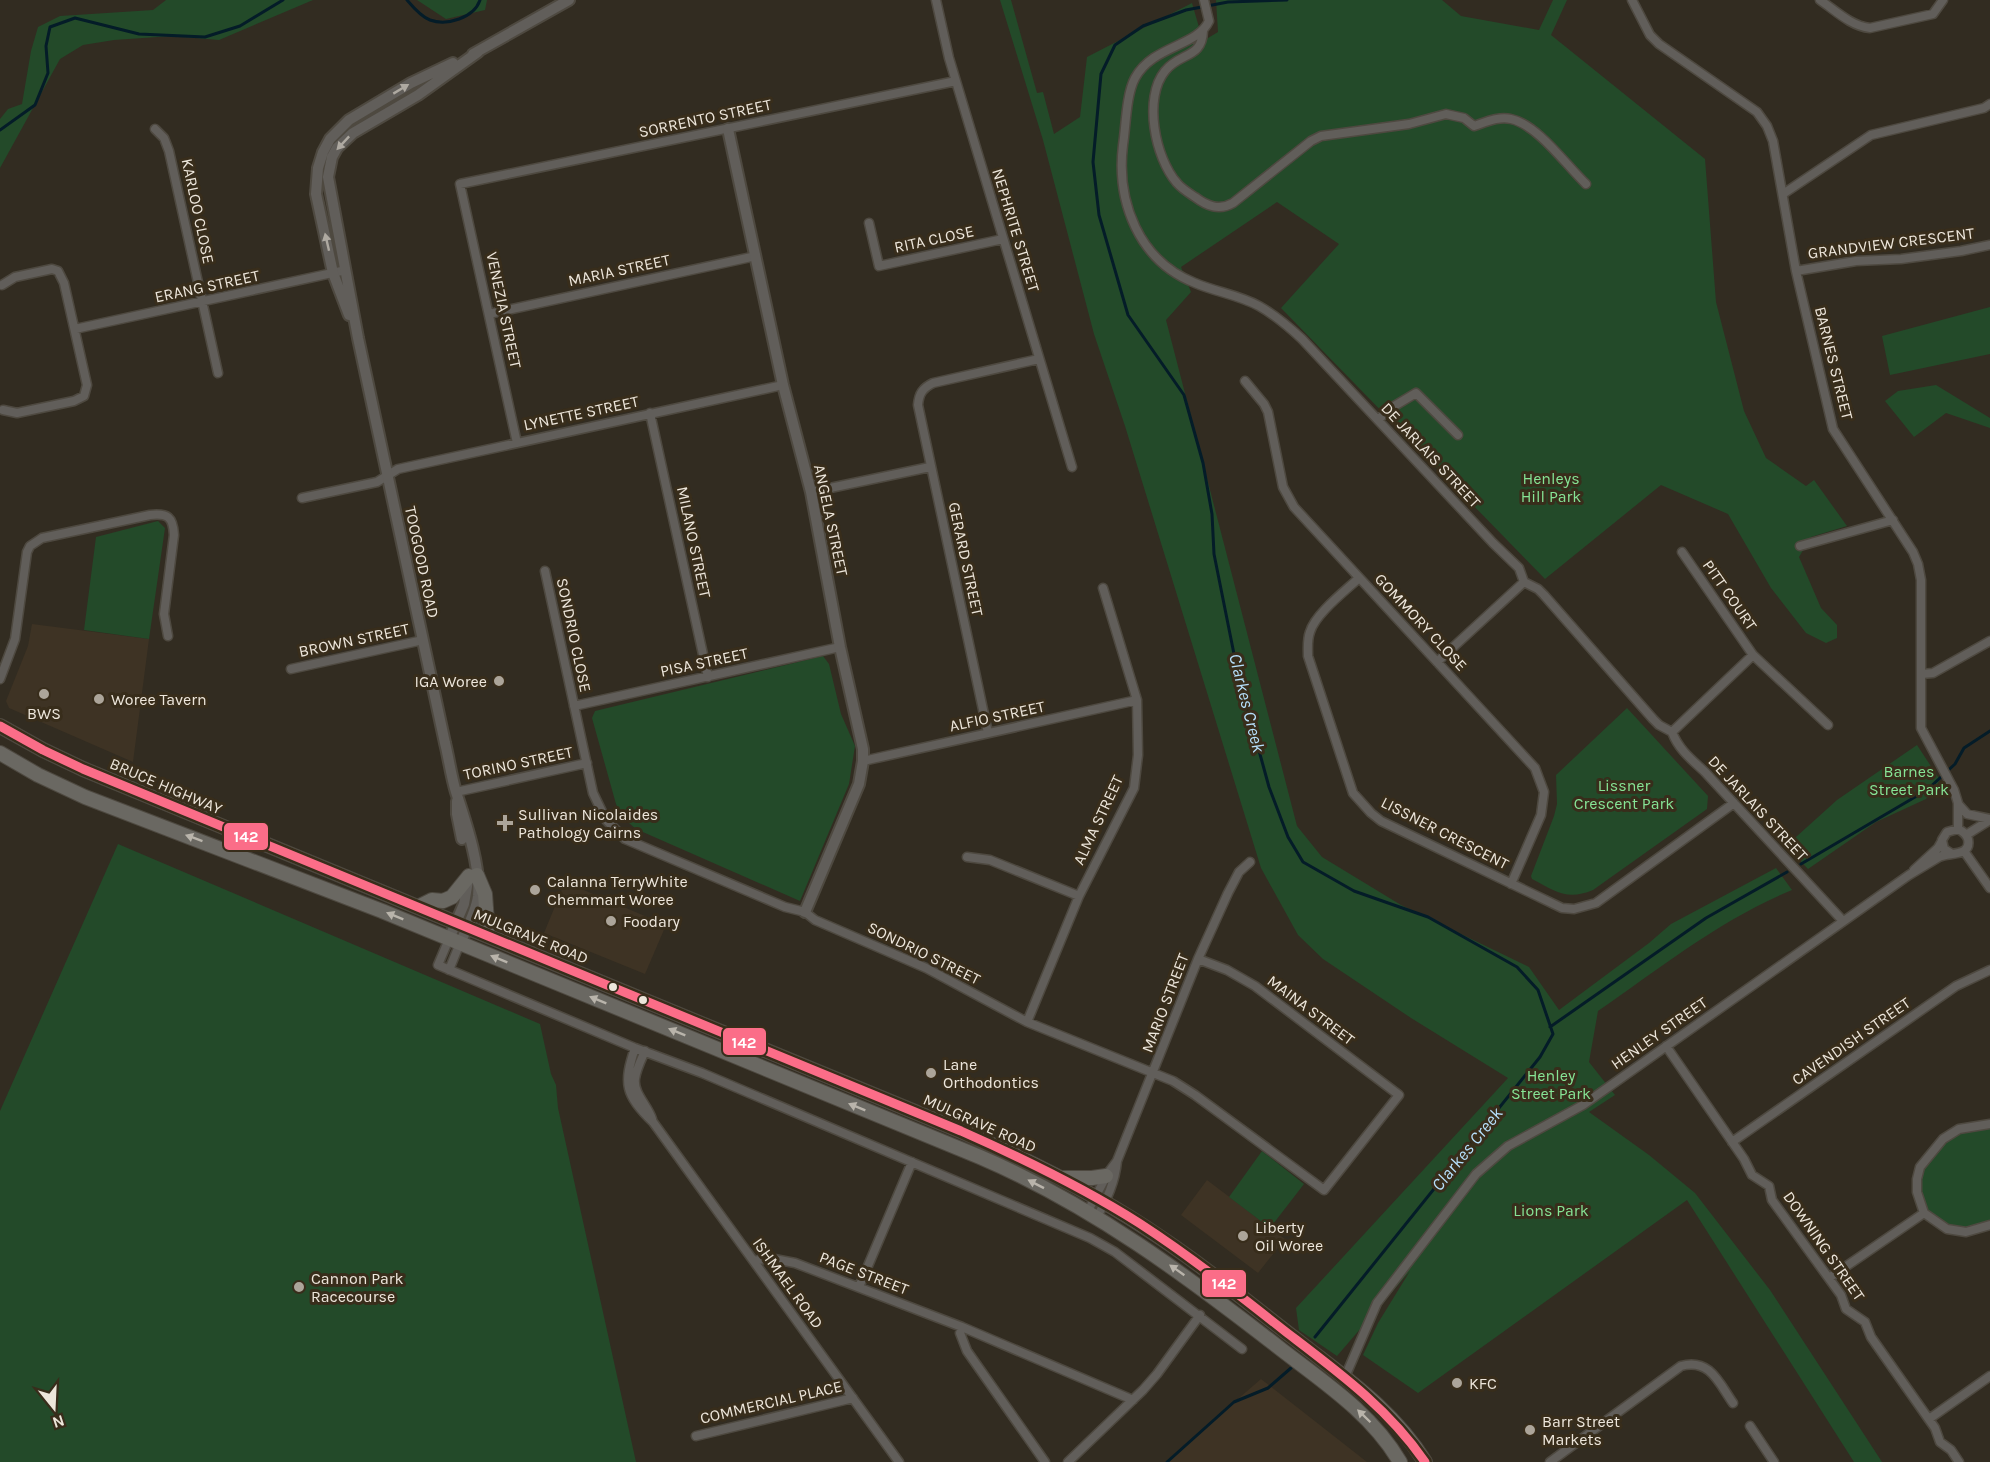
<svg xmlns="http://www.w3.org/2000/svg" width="1990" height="1462" viewBox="0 0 1990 1462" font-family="Karla,sans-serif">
<rect width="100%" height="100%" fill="#322c21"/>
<path fill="#3e3324" d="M32,624l117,15 -16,123 -124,-54 -3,-7 22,-55z
M565,882l101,43 -21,49 -101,-41z
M1207,1180l78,59 -27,34 -77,-58z
M1261,1379l55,43 51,40h-202z"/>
<path fill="#234a29" d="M166,0h147l-94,40 -47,-4 -58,4 -31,5 -23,14 -60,109v-49l8,-10 14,-5 9,-53 7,-24 22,-11 93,-6z
M417,0h70l-2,10 -39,9z
M1000,0h11l26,93 6,-1 11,42 26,-17 7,-60 105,-54 11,38 15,-9 -2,-32h226l19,16 78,14 14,-30h14l-16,35 154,124 11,143 28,109 22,47 40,28 8,-6 33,46 -36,11 -12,20 22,51 16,17v13l-11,5 -20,-10 -35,-45 -43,-74 -67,-29 -116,94 -264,-271 58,-64 -62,-42 -96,65 10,25 -25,28 131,506 25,31 79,48 128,62 30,43 90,-67 22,-19 105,-56 16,22c-71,29 -132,78 -194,121l-9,51 26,33 -26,17 60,43 46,38 75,97 112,172h-28l-167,-262 -269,193 -55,-38 15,-32 32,-52 -73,85 -38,-26 -3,-22 212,-230 -97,-60 -88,-59 -25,-24 -37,-67 -136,-442 -31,-92 -51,-194z
M1990,307v47l-100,21 -8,-39z
M1936,385l54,33v10l-44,-15 -32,24 -29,-36 13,-10z
M158,521l7,7 -16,111 -65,-9 12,-93z
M823,656l6,8 12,50 14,32 -6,38 -49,117 -164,-72 -14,-12 -6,-13 -24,-86 3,-7z
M1627,708l81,88 -1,13 -114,81c-26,11 -38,1 -61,-11l-1,-3 23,-60 3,-12 -1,-29z
M1917,745l23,35 -14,19 -50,23 -68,47 -22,-23 51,-46z
M118,844l422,180 11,50 5,11 2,23 78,354h-636v-351z
M1990,1124v101l-8,3 -35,1 -23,-16 -7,-34 3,-12 39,-38z
M1262,1151l42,33 -34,44 -41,-31z"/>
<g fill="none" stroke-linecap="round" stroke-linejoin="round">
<path stroke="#041c28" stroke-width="3" d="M407,0c5,6 15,17 23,20 17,6 44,-2 50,-20
M1287,0l-59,2 -42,8 -43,16 -28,19 -14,29 -8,88 6,53 29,100 56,80 19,68 9,51 2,40 24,120 31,113 19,50 15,25 51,29 74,26 89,50 21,23 15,44 -13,23 -225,280
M0,130l35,-25 13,-32 -2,-27 4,-19 25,-9 64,16 66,3 35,-11 43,-26
M1801,864l126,-74 28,-26 9,-16 26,-17
M1550,1027l156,-109 81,-46
M1167,1462l67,-60 34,-14 23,-20"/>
<g stroke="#4e4940" stroke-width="11">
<path id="minor" d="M936,0l13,58 123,409
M1204,0l5,21c-12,26 -56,24 -74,57 -9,17 -9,48 -12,67 -7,57 16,116 72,138 21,9 44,12 64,23 16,9 30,21 43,33l191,204 26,25 5,14 14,7 6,6 109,124 6,6 13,7c7,18 19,27 33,40l138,149
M1632,0l18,35 9,9 98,68 10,14 6,15 23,130 37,158 80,123 5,12 3,16v148l33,62 4,13v26
M1820,0c16,11 31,26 50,28l63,-14 10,-14
M1203,31c-1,28 -23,21 -38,40 -22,27 -10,87 12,112 5,6 12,10 18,14 12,9 24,14 38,6l78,-62 10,-5 88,-12 37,-10 18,4 10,8c12,-4 25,-10 37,-7 27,6 55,46 75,65
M155,129l9,9 5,13 49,222
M1783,194l88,-59 113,-27 6,-4
M869,223l10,43 124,-27
M1796,271l60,-10 45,-2 60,-8 29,-6
M2,285l13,-8 37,-8 6,2 6,12 23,102 -3,11 -10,5 -57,12 -14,-3
M489,314l267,-58
M75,329l271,-59
M1245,381l19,23 4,8 15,75 11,20 241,261 9,24 -3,23 -30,69
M650,413l58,264
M1378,420l13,-12 25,-15 42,42
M517,443l-57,-259 496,-103
M811,492l119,-25
M302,498l75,-16 21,-13 385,-84
M1800,546l93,-26
M1682,552l71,103 75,70
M545,571l48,222 13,27 19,19 160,68 20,5 10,8 111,48 101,54 146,59 22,14 129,95 75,-95 -144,-109 -28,-16 -29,-11
M1359,578c-14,13 -44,36 -49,54 -3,8 -2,16 -2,24l45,137 18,20 10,8 181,87 12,1 22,-6 138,-100
M1437,662l87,-80
M291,669l132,-29
M1921,674l12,-1 57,-32
M0,679l15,-40 12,-87 3,-6 12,-8 108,-23c18,-2 23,2 24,20l-10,79 4,22
M574,706l266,-59
M1672,732l81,-77
M988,733l-70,-328c1,-12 5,-17 15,-22l106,-24
M863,761l274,-61
M456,792l131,-29
M1958,804l9,10 23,5
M1966,835l24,-15
M1964,851l26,37
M967,857l23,3 89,36
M1914,870l24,-22 4,-7
M449,939l-11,26 197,83 67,25 388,165 25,14 127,97
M449,970l11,-27
M1027,1022l52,-126 55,-108 4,-33 -1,-55 -34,-112
M1666,1046l78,113 8,16 17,11 3,14 69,95 5,14 19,13 6,15 64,91 5,14 11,8 8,12
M635,1048c-12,35 -10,48 18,74l246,340
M645,1051c-4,9 -9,19 -10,28 -2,14 13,27 17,40
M1990,1124l-31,5 -16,10 -23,28 -3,12v13l7,21 23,16 19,3 24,-7
M1732,1142l224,-156 34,-16
M1088,1211l20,-38 9,-12
M1097,1217c10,-18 18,-35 20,-56l81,-202 30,-66 11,-21 11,-10
M754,1261l15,-3 26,5 167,64 171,73
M1829,1278l95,-65
M859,1287l53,-125
M962,1327l-2,6 7,18 78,111
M1345,1377l32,-74 99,-129 32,-28 75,-41 326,-230c10,-6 20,-12 30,-18 10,-5 33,0 29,-18 -2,-6 -6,-8 -10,-10l-11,3 -5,8 2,9 8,5
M1929,1419l61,-43
M1750,1426l24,36
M696,1436l157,-38
M1068,1462l75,-72 14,-16 43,-59
M1550,1462l131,-96c29,-8 38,17 52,37"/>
</g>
<g stroke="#4e4940" stroke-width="14">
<path id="tertiary" d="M473,54l96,-54
M728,129l55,256 28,107 29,155 23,102v12l-4,23 -54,128
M349,315l-16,-42 -17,-79 2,-26 5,-16 7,-13 19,-19 62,-37 42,-20
M457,801v13l5,25
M449,939l15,-35 5,-29
M460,943c7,-15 16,-31 18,-47 3,-30 -13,-76 -22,-104 -5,-16 -7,-33 -11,-49l-87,-405 -30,-161 4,-20 5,-9 16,-15 65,-38 60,-43"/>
</g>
<g stroke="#4e4940" stroke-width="16">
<path id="primary" d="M0,726l43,24 40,19 878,362c70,30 139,65 203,109 45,30 87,65 130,98 48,38 99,71 131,124
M0,753l38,22 47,22 297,114 598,246c112,48 207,119 302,193 43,33 90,64 118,112
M477,875l8,19 3,42
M418,907l14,-7 11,1 9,-4 17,-21
M1063,1178h29l14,-2"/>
</g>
<use href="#minor" stroke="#615e5a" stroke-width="8"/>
<use href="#tertiary" stroke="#615e5a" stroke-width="10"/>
<use href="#primary" stroke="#6a6862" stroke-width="14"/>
<g stroke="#382d1b" stroke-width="14">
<path id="bus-1" d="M0,726l43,24 40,19 878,362c61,27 121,56 178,92 51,33 99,71 147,109 51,39 102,76 139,130"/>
</g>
<use href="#bus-1" stroke="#fb6d88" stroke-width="9"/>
</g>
<defs><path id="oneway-solid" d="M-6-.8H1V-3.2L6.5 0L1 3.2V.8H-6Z" transform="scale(1.5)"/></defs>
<g fill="#aea9a1">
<use href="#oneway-solid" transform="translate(401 89) rotate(-31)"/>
<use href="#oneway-solid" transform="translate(343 143) rotate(133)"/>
<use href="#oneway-solid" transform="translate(327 242) rotate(-103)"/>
</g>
<g fill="#b9b4ab">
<use href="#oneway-solid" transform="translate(194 838) rotate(-160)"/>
<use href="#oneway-solid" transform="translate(395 916) rotate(-158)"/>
<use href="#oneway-solid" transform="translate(499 959) rotate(-158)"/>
<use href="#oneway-solid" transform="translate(598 1000) rotate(-158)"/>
<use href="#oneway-solid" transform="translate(677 1032) rotate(-158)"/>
<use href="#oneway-solid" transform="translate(857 1107) rotate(-158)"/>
<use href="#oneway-solid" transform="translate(1036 1184) rotate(-153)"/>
<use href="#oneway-solid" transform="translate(1177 1270) rotate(-145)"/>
<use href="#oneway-solid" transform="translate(1364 1416) rotate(-136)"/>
</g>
<g fill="#aca59a" stroke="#382d1b" stroke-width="2">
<circle cx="499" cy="681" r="6"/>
<circle cx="44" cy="694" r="6"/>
<circle cx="99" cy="699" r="6"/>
<path d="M502 814h6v6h6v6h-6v6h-6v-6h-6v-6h6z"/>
<circle cx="535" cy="890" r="6"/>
<circle cx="611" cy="921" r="6"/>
<circle cx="931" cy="1073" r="6"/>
<circle cx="1243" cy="1236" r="6"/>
<circle cx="299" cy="1287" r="6"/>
<circle cx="1457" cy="1383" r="6"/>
<circle cx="1530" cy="1430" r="6"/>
</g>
<g fill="#ede6db" stroke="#382d1b" stroke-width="2">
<circle cx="613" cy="987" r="5"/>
<circle cx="643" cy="1000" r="5"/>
</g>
<g text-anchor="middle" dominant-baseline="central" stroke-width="6" stroke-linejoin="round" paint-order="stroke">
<g font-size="16" fill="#ede6db" stroke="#382d1b">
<text transform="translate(705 118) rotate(-12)">SORRENTO STREET</text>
<text transform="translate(198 211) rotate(78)">KARLOO CLOSE</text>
<text transform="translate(1016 230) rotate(73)">NEPHRITE STREET</text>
<text transform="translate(934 239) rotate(-12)">RITA CLOSE</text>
<text transform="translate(1891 243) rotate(-7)">GRANDVIEW CRESCENT</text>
<text transform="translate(619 270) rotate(-12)">MARIA STREET</text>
<text transform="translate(207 286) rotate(-12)">ERANG STREET</text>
<text transform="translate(504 310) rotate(78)">VENEZIA STREET</text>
<text transform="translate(1834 363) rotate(76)">BARNES STREET</text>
<text transform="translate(581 413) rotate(-12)">LYNETTE STREET</text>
<text transform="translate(1431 455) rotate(47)">DE JARLAIS STREET</text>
<text transform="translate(831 520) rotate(78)">ANGELA STREET</text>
<text transform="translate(694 542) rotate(78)">MILANO STREET</text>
<text transform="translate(966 559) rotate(78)">GERARD STREET</text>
<text transform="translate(422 562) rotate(78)">TOOGOOD ROAD</text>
<text transform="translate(1730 595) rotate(55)">PITT COURT</text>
<text transform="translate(1421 622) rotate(47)">GOMMORY CLOSE</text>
<text transform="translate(574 635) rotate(78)">SONDRIO CLOSE</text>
<text transform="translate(354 640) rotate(-12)">BROWN STREET</text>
<text transform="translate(704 662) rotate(-12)">PISA STREET</text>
<text transform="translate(997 716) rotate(-12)">ALFIO STREET</text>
<text transform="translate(518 763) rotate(-12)">TORINO STREET</text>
<text transform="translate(166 786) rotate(23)">BRUCE HIGHWAY</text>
<text transform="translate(1758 808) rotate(47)">DE JARLAIS STREET</text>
<text transform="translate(1098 820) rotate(-65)">ALMA STREET</text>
<text transform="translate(1445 833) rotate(27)">LISSNER CRESCENT</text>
<text transform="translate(531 936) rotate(22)">MULGRAVE ROAD</text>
<text transform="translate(924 953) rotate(26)">SONDRIO STREET</text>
<text transform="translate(1165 1003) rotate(-69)">MARIO STREET</text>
<text transform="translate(1311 1010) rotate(37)">MAINA STREET</text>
<text transform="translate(1659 1033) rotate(-35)">HENLEY STREET</text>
<text transform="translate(1851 1041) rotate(-35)">CAVENDISH STREET</text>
<text transform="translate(980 1123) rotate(24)">MULGRAVE ROAD</text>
<text transform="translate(1824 1246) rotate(55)">DOWNING STREET</text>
<text transform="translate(864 1273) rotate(21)">PAGE STREET</text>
<text transform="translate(788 1283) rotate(54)">ISHMAEL ROAD</text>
<text transform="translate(771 1402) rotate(-13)">COMMERCIAL PLACE</text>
</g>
<g font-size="16" fill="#86e495" stroke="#382d1b">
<text x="1551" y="478">Henleys<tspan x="1551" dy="18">Hill Park</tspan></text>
<text x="1909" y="771">Barnes<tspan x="1909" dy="18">Street Park</tspan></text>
<text x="1624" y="785">Lissner<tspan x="1624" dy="18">Crescent Park</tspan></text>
<text x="1551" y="1075">Henley<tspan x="1551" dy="18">Street Park</tspan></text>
<text x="1551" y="1210">Lions Park</text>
</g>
<g font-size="16" fill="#ede6db" stroke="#382d1b" text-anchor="start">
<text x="487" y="681" text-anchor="end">IGA Woree</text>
<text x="111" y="699">Woree Tavern</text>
<text x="44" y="713" text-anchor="middle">BWS</text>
<text x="518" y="814">Sullivan Nicolaides<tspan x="518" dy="18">Pathology Cairns</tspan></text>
<text x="547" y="881">Calanna TerryWhite<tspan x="547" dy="18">Chemmart Woree</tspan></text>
<text x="623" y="921">Foodary</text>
<text x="943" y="1064">Lane<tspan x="943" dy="18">Orthodontics</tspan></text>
<text x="1255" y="1227">Liberty<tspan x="1255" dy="18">Oil Woree</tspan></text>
<text x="311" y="1278">Cannon Park<tspan x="311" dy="18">Racecourse</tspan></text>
<text x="1469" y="1383">KFC</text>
<text x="1542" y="1421">Barr Street<tspan x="1542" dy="18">Markets</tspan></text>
</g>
<g font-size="18" font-style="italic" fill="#b5def9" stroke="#382d1b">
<text transform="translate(1247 703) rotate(76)">Clarkes Creek</text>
<text transform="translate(1467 1149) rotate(-51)">Clarkes Creek</text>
</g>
</g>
<g stroke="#382d1b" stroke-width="2">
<rect x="223" y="822" width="46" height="29" rx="6" fill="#fb6d88"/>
<rect x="722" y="1027" width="45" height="29" rx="6" fill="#fb6d88"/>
<rect x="1201" y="1269" width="46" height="29" rx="6" fill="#fb6d88"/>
</g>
<g font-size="16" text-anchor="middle" font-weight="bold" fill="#fff">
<text x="246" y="842">142</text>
<text x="744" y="1048">142</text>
<text x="1224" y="1289">142</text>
</g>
<g transform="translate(54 1408) rotate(162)" stroke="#382d1b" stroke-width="4.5" paint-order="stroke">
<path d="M0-4.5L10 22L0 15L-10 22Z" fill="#ede6db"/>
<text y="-9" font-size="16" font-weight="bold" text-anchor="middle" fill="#ede6db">N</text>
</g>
</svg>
